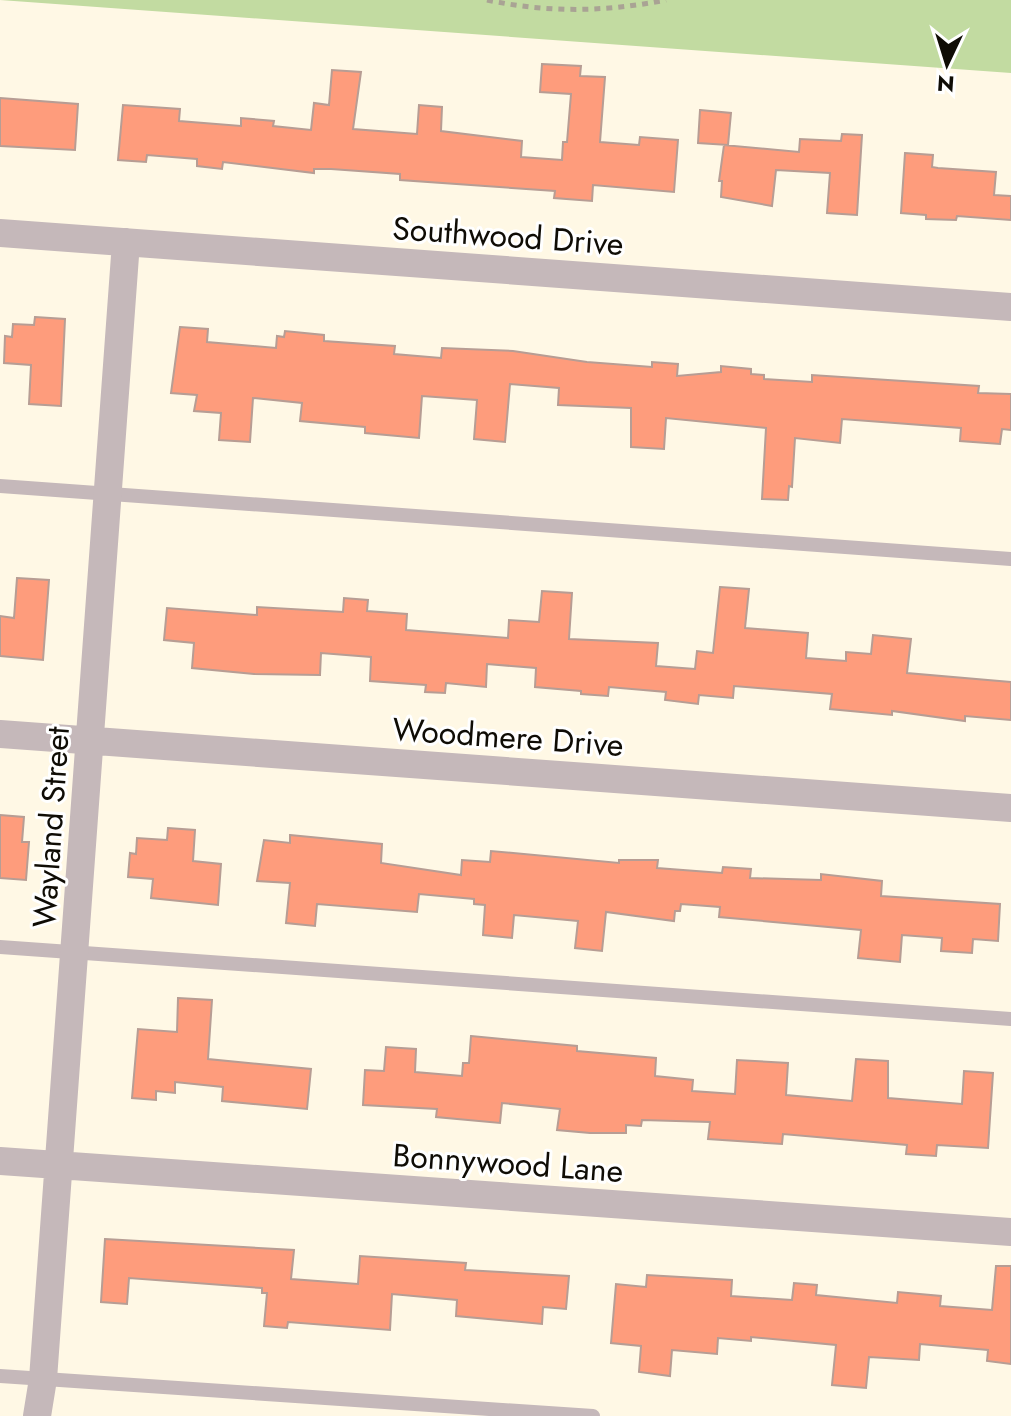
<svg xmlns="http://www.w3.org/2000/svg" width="1011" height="1416" viewBox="0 0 1011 1416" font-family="Jost,sans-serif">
<rect width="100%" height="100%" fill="#fff8e5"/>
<path fill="#c2dba1" d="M0,0h1011v73z"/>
<path fill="#fe9c7c" stroke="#b79d94" stroke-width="2" d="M542,64l39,2 -1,10 25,1 -5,65 39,3 1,-8 38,3 -4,52 -81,-7 -1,16 -38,-3 1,-7 -155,-11v-6l-69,-5h-17v4l-91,-11 -1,7 -25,-3v-7l-50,-4 -1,7 -28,-2 5,-55 57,4 -1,12 62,5v-8l33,3 -1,5 38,4 3,-27 15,2 3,-35 29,2 -8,57 64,5 2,-29 23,2 -1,24 81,10 -1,16 41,3 1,-18h4l4,-48 -31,-2z
M0,98l78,6 -3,46 -75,-4z
M700,110l31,3 -3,32 -30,-2z
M842,134l20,1 -5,80 -30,-2 3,-40 -54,-3 -4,36 -51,-9 1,-16h-3l5,-36 75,7 1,-13 41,2z
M905,153l28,2 -1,12 6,1 58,4 -2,23 17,1v24l-54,-4 -1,4 -30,-1v-4l-25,-2z
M35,317l30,2 -4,87 -32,-2 2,-39 -27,-2 1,-27 7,1 1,-13 21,1z
M180,327l28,2 -1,13 69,6 1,-12 7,1 1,-6 39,4v6l71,5 -1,8 47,4 1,-10 71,3 74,11 65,5v-5l26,2 -1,12 44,-4v-6l30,3v5l13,1v4l48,3v-7l167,11 -1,7 33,1v36l-9,-1 -2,15 -40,-3 1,-13 -119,-9 -2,24 -45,-5 -3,49 -3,-1 -1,14 -26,-1 4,-71 -100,-10 -2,31 -33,-2v-39l-73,-3 1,-17 -49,-4 -5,58 -31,-3 3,-39 -55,-4 -3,42 -54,-5v-6l-65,-6 2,-18 -49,-5 -3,44 -31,-2 2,-27 -27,-2 3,-16 -26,-2z
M17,578l32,2 -6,80 -43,-4v-40l14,2z
M720,587l29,2 -4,39 63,5 -2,25 40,3v-9l25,2 2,-19 38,4 -4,34 104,9v38l-46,-4v5l-73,-10v4l-62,-6 2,-15 -98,-8 -1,12 -34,-3 -1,9 -33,-4 1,-8 -57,-5 -1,9 -27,-2v-3l-46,-4 1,-19 -49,-4 -1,23 -40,-4 -1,10 -20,-1 1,-7 -56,-4 1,-24 -50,-4 -1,22 -66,-1 -62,-6 2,-25 -30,-3 3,-32 90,7v-8l86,5 1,-14 24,2 -1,11 40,3 -1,16 102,8 1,-18 30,2 3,-31 30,2 -3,46 89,4 -2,23 39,3 2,-18 16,2z
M0,815l24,2 -2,25h7l-3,38 -26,-2z
M168,828l27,2 -2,31 28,3 -3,41 -67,-7 2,-19 -25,-2 2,-24 6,1 1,-16 30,2z
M290,835l92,9 -1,19 80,12 1,-15 28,2 1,-11 128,12v-3h39l-1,8 65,5 1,-6 28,2 -1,9 71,2v-6l61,7 -1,15 119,8 -2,37 -25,-2 -1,14 -31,-2 1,-13 -40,-3 -2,27 -42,-4 3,-28 -142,-13 1,-10 -39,-3 -1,7h-5l-1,10 -68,-9 -4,39 -27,-3 3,-27 -64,-6 -2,23 -29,-3 2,-30 -11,-1v-5l-55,-5 -2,18 -100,-8 -2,22 -29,-3 4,-40 -33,-2 7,-41 26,3z
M178,998l34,2 -4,59 103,10 -4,40 -85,-8 1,-14 -48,-5v11l-19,-2v9l-24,-2 6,-69 39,3z
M471,1036l106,10v5l79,7 -1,18 38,4 -1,11 43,3 2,-34 51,3 -2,32 66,6 4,-42 32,2v37l74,6 2,-33 29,2 -5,75 -51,-3 -1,11 -30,-2 1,-9 -124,-11 -1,10 -74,-5 2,-17 -68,-2 -1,6 -15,-1v8h-36l-33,-3 3,-21 -58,-6 -2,20 -64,-6 1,-8 -74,-4 2,-35 19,1 2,-24 30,2 -1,23 47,4 1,-13h6z
M105,1239l189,11 -3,29 67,5 2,-28 106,7 -1,7 104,6 -3,33 -23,-2 -1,17 -86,-8 1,-16 -65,-6 -2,36 -102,-8 -1,6 -23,-2 3,-33h-5v-5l-133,-10 -2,26 -26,-2z
M996,1266h15v98l-24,-3 1,-11 -68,-6 -1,16 -50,-3 -3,31 -34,-3 4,-40 -85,-8v4l-33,-3 -1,16 -45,-4 -2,26 -31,-4 2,-26 -30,-3 5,-59 30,3 1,-12 85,5 -1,16 61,4 2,-17 23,2 -1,10 81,8 1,-11 43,4 -1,10 52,4z"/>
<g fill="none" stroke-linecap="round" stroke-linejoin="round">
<path stroke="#a9a394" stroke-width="5" stroke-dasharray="6 6" stroke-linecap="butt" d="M487,0c61,13 118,12 179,0"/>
<path stroke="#c5b8ba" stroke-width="14" d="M0,486l1011,73
M0,947l1011,72
M0,1376l593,40"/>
<path stroke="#c5b8ba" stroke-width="28" d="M0,233l1011,74
M0,734l1011,74
M0,1161l1011,71
M37,1416l6,-37 83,-1137"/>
</g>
<g text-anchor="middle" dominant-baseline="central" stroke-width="6" stroke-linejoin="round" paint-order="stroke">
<g font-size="32" fill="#0f0c05" stroke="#fff">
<text transform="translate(508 236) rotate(4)">Southwood Drive</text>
<text transform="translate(508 737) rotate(4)">Woodmere Drive</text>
<text transform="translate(51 827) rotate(-86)">Wayland Street</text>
<text transform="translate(508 1163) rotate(4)">Bonnywood Lane</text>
</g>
</g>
<g transform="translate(947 64) rotate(184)" stroke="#ffffff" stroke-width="6" paint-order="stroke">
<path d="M0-6L14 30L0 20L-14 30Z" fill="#0f0c05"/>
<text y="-12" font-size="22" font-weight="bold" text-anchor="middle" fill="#0f0c05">N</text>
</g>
</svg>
